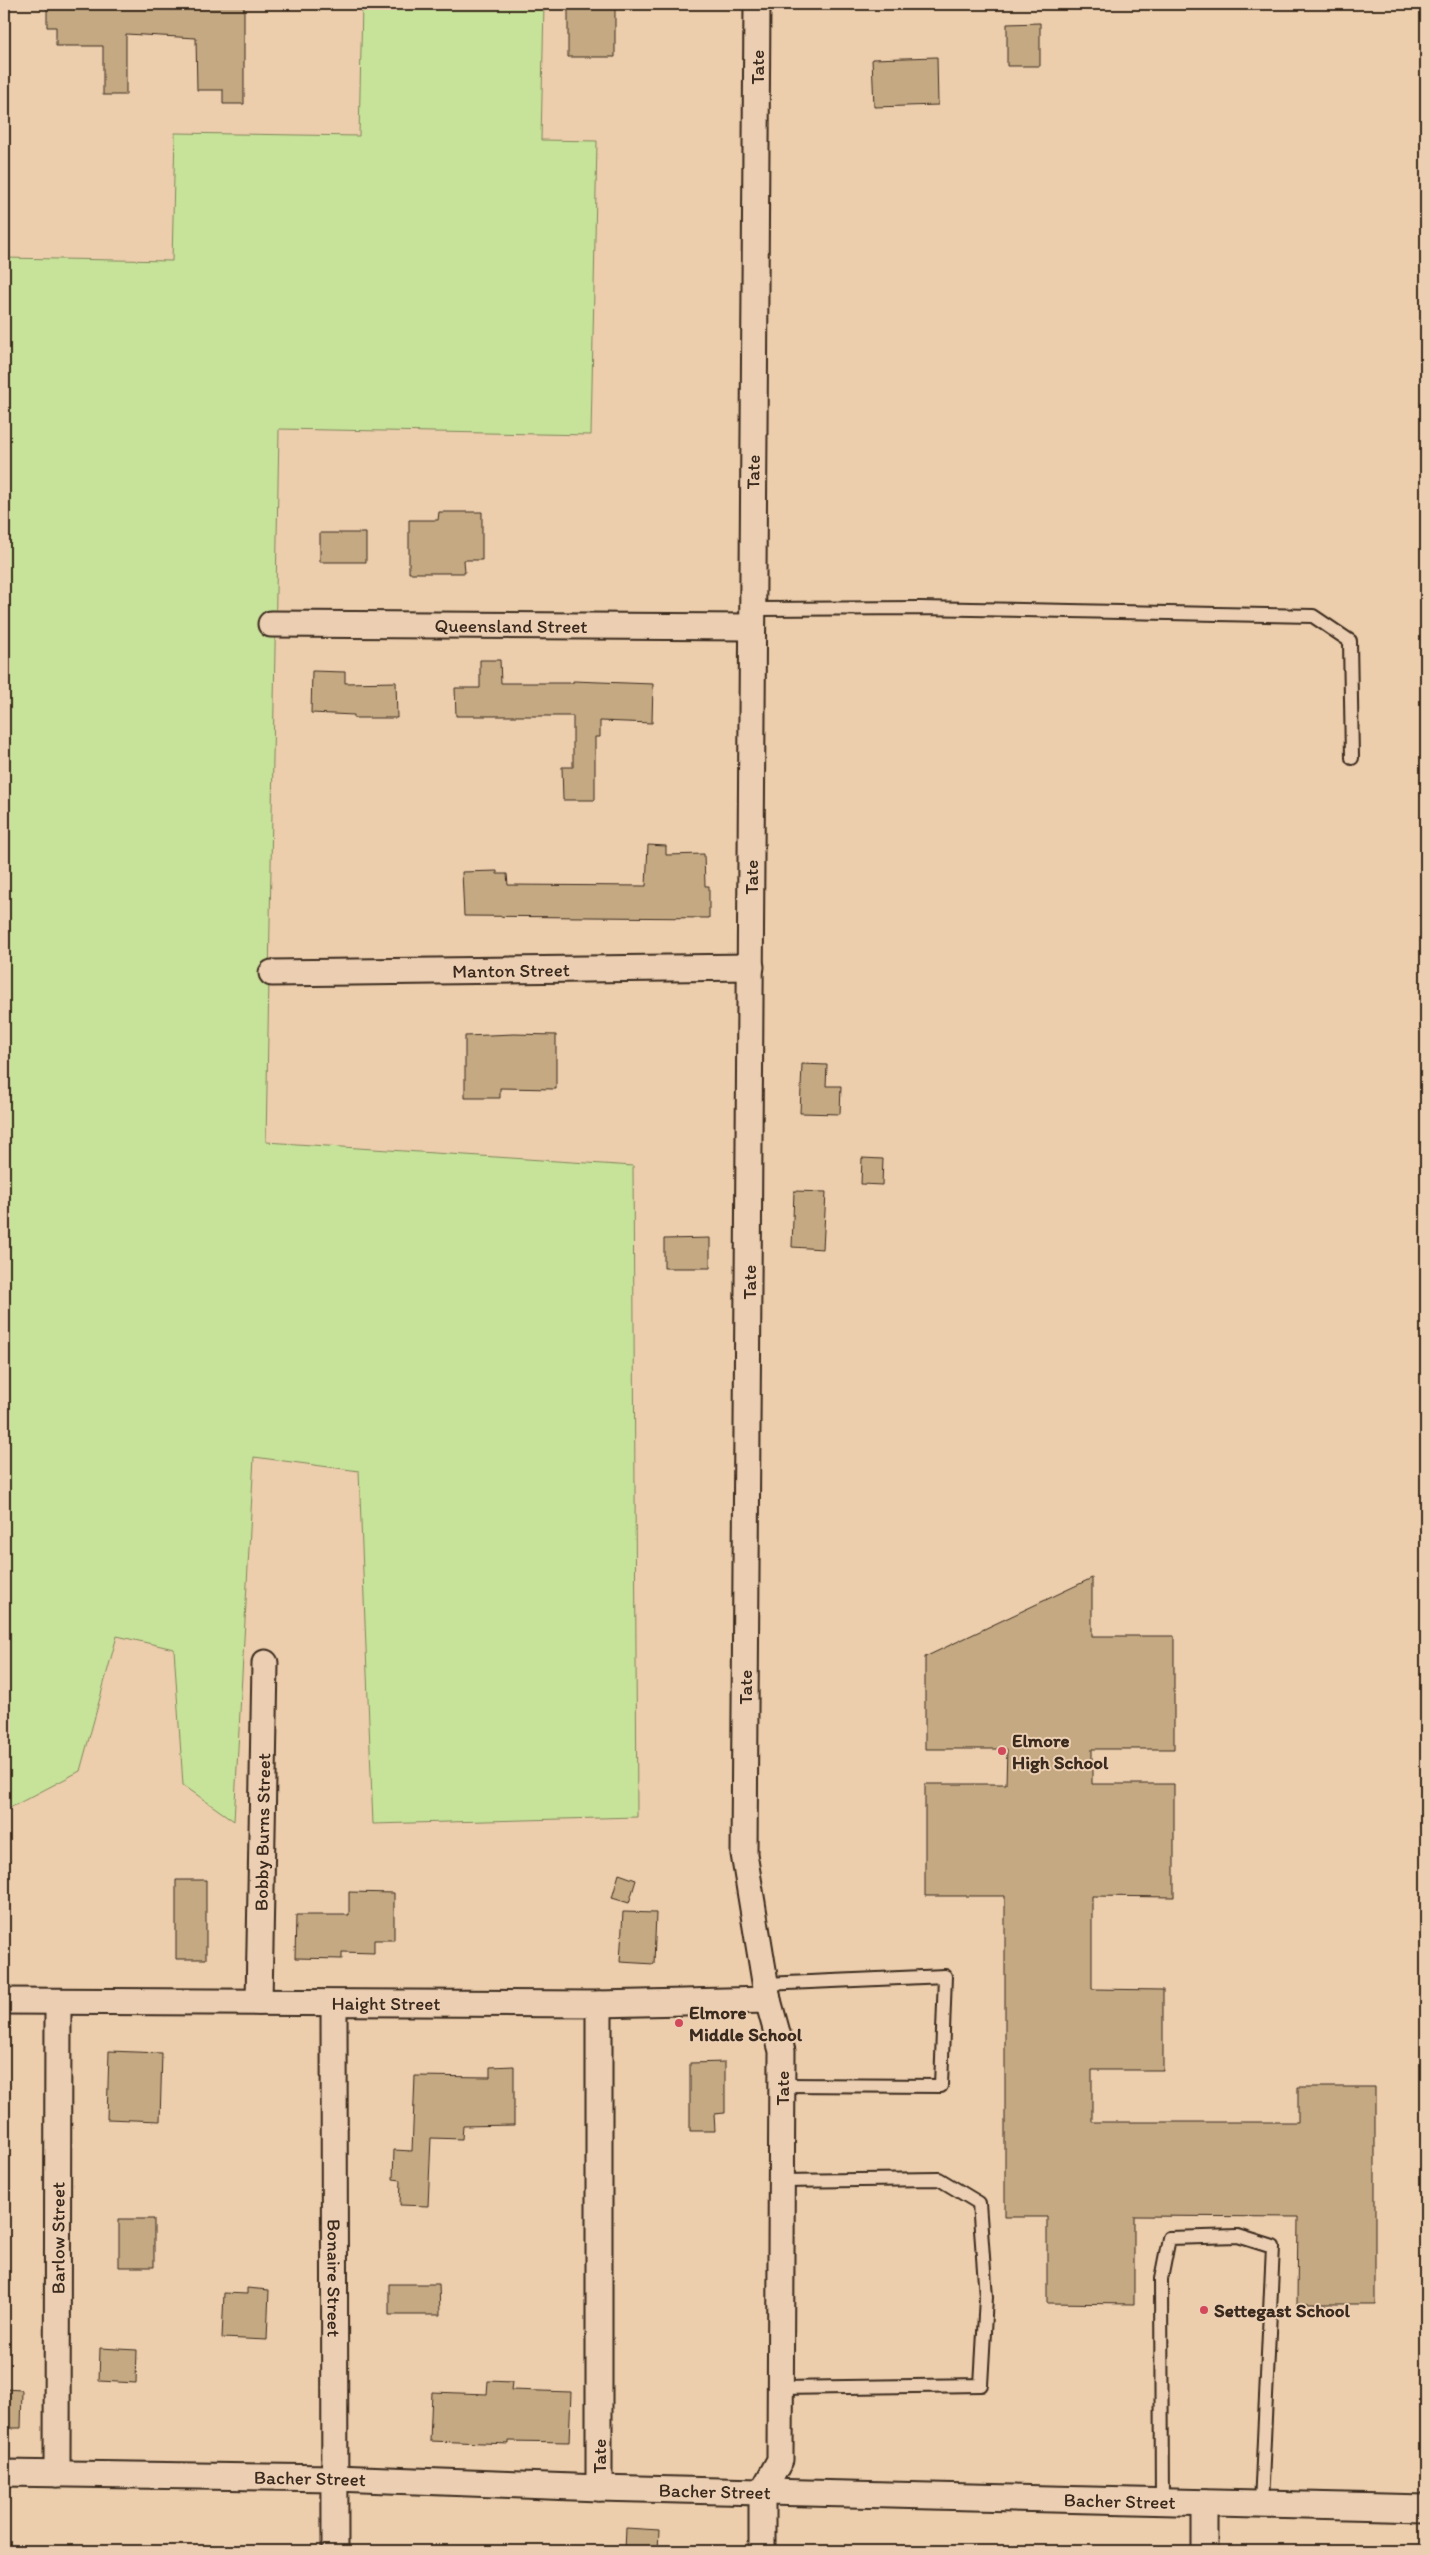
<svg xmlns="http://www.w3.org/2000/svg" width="1430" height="2555" viewBox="0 0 1430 2555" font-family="Itim,sans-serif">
<rect width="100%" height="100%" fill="#ecceac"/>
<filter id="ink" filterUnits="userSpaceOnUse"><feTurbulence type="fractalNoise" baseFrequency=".02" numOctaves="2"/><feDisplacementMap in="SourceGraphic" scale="10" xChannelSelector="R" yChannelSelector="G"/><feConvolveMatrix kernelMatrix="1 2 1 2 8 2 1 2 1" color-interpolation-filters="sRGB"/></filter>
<g filter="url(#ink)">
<path fill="#c7e299" stroke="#81865c" d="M362,4h182l-3,136 56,1 -6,294 -312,-6 -13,713 367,24 4,651 -264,7 -14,-353 -105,-14 -20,364 -51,-36 -9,-136 -57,-13 -37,135 -76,40v-1553l168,3 3,-128 184,3z"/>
<path fill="#c4a982" stroke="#3b2a1e" d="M179,4h65v100h-21v-14h-26l-1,-52 -70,-4v61h-23v-49h-47v-19h-9v-21l132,2z
M591,4h24v53h-47v-49h23z
M1040,23v43h-33v-42z
M937,57l1,48 -64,2 -2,-48z
M439,512h43v48h-18l1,13h-56v-53h29z
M320,533h46v29h-46z
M480,660h20l1,23h72v-2l80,3 -1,39 -52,-2v16h-5v63h-32l-1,-33h11v-51h-117l-1,-28h25z
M312,671l33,1v11l51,-1 1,36h-43v-3l-43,-2z
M648,845l18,1v9l38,-1 1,32h4v32l-245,-2 -2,-44 35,-1v3h10l1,11 138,1z
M514,1034l42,1v54l-56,-1v10h-35v-62z
M802,1064l25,1 -1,21h15l-1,28 -40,-1z
M862,1158l21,1 -1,26 -21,-1z
M794,1191l32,1 -3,57 -31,-2z
M710,1238v30h-46v-29z
M1092,1578v58h82v113h-82v35h82v113l-82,-1v93l71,1v80h-71v52h206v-35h77v217h-78l1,-87 -164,-1v88l-87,-1v-86h-42v-321h-80v-112h81l1,-35h-82v-92z
M619,1874l17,6 -7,23 -17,-5z
M176,1880h30v79h-30z
M349,1892l45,1v47h-20v13l-32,-1v7l-47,-1 1,-43h53z
M623,1912l33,1 -2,51 -34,-2z
M109,2051l53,2 -2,68 -53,-2z
M725,2062v51l-11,1 1,17h-25v-68z
M514,2066v59l-51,1 -1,13 -31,-1 -3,68 -28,-1 1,-25 -8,-1 1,-29 18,1 3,-75 75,1v-10z
M119,2219h35v48h-35z
M389,2284h50l1,31h-51z
M247,2288l22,2 -2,50 -45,-2 2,-45 23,1z
M100,2348l37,2 -1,33 -37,-2z
M488,2381l24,1 -1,8 60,2 -2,50 -60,-1v3l-79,-3 2,-49 55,2z
M4,2389l18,1 -1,38h-17z
M626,2528l33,2 -1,21h-33z"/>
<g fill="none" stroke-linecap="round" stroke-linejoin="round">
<g stroke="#3b2a1e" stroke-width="16">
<path id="lane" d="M751,609l169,-1 393,8 37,25 2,117
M765,1984l180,-8 -4,110 -159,-1
M780,2388l201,-3 5,-88 -7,-94 -40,-24 -158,2
M1162,2502l-1,-223 8,-41 69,-2 35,11 -12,257"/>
</g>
<g stroke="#3b2a1e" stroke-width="29">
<g id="street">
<path d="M757,4l-13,1850 24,146 14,51 -2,409 -18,33v58"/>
<path id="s1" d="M271,624l480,3"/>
<path id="s2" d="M272,973l479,-6"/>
<path id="s3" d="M4,2001l595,3 169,-4"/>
<path id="s4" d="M259,2002l6,-339"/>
<path id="s5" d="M334,2004l1,547"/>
<path id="s6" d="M4,2473l331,5 264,10 827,20"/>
<path id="s7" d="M57,2474l1,-472"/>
<path d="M599,2488v-484"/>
<path d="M1205,2551v-48"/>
</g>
</g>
<use href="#lane" stroke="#eccfb2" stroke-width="12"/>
<use href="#street" stroke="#eccfb2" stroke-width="25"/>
</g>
</g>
<g fill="#d1495b" stroke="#eccfb2" stroke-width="2">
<circle cx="1002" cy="1751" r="5"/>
<circle cx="679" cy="2023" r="5"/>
<circle cx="1204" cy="2310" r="5"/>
</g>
<g text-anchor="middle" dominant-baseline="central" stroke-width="4" stroke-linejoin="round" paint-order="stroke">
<g font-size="19" fill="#3b2a1e" stroke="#eccfb2">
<text transform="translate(757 67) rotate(-90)">Tate</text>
<text transform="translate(753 472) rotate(-89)">Tate</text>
<text stroke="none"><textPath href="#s1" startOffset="240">Queensland Street</textPath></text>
<text transform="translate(751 877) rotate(-90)">Tate</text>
<text stroke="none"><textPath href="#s2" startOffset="239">Manton Street</textPath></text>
<text transform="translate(749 1282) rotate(-90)">Tate</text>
<text transform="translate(745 1687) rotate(-90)">Tate</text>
<text stroke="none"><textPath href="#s4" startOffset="170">Bobby Burns Street</textPath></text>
<text stroke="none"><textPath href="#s3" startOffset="382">Haight Street</textPath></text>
<text transform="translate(782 2088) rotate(-90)">Tate</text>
<text stroke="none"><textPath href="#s7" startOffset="236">Barlow Street</textPath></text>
<text stroke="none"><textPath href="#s5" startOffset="274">Bonaire Street</textPath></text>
<text transform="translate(599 2456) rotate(-90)">Tate</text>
<text stroke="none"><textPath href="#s6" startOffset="306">Bacher Street</textPath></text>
<text stroke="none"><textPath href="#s6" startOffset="711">Bacher Street</textPath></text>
<text stroke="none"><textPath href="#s6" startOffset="1116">Bacher Street</textPath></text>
</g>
<g font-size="19" font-weight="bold" fill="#3b2a1e" stroke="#eccfb2" text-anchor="start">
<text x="1012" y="1740">Elmore<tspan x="1012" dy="22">High School</tspan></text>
<text x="689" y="2012">Elmore<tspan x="689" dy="22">Middle School</tspan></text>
<text x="1214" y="2310">Settegast School</text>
</g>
</g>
<rect width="1430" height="2555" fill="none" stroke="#eccfb2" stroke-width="20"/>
<rect x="10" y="10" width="1410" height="2535" fill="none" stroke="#3b2a1e" stroke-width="2" filter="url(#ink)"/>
</svg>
